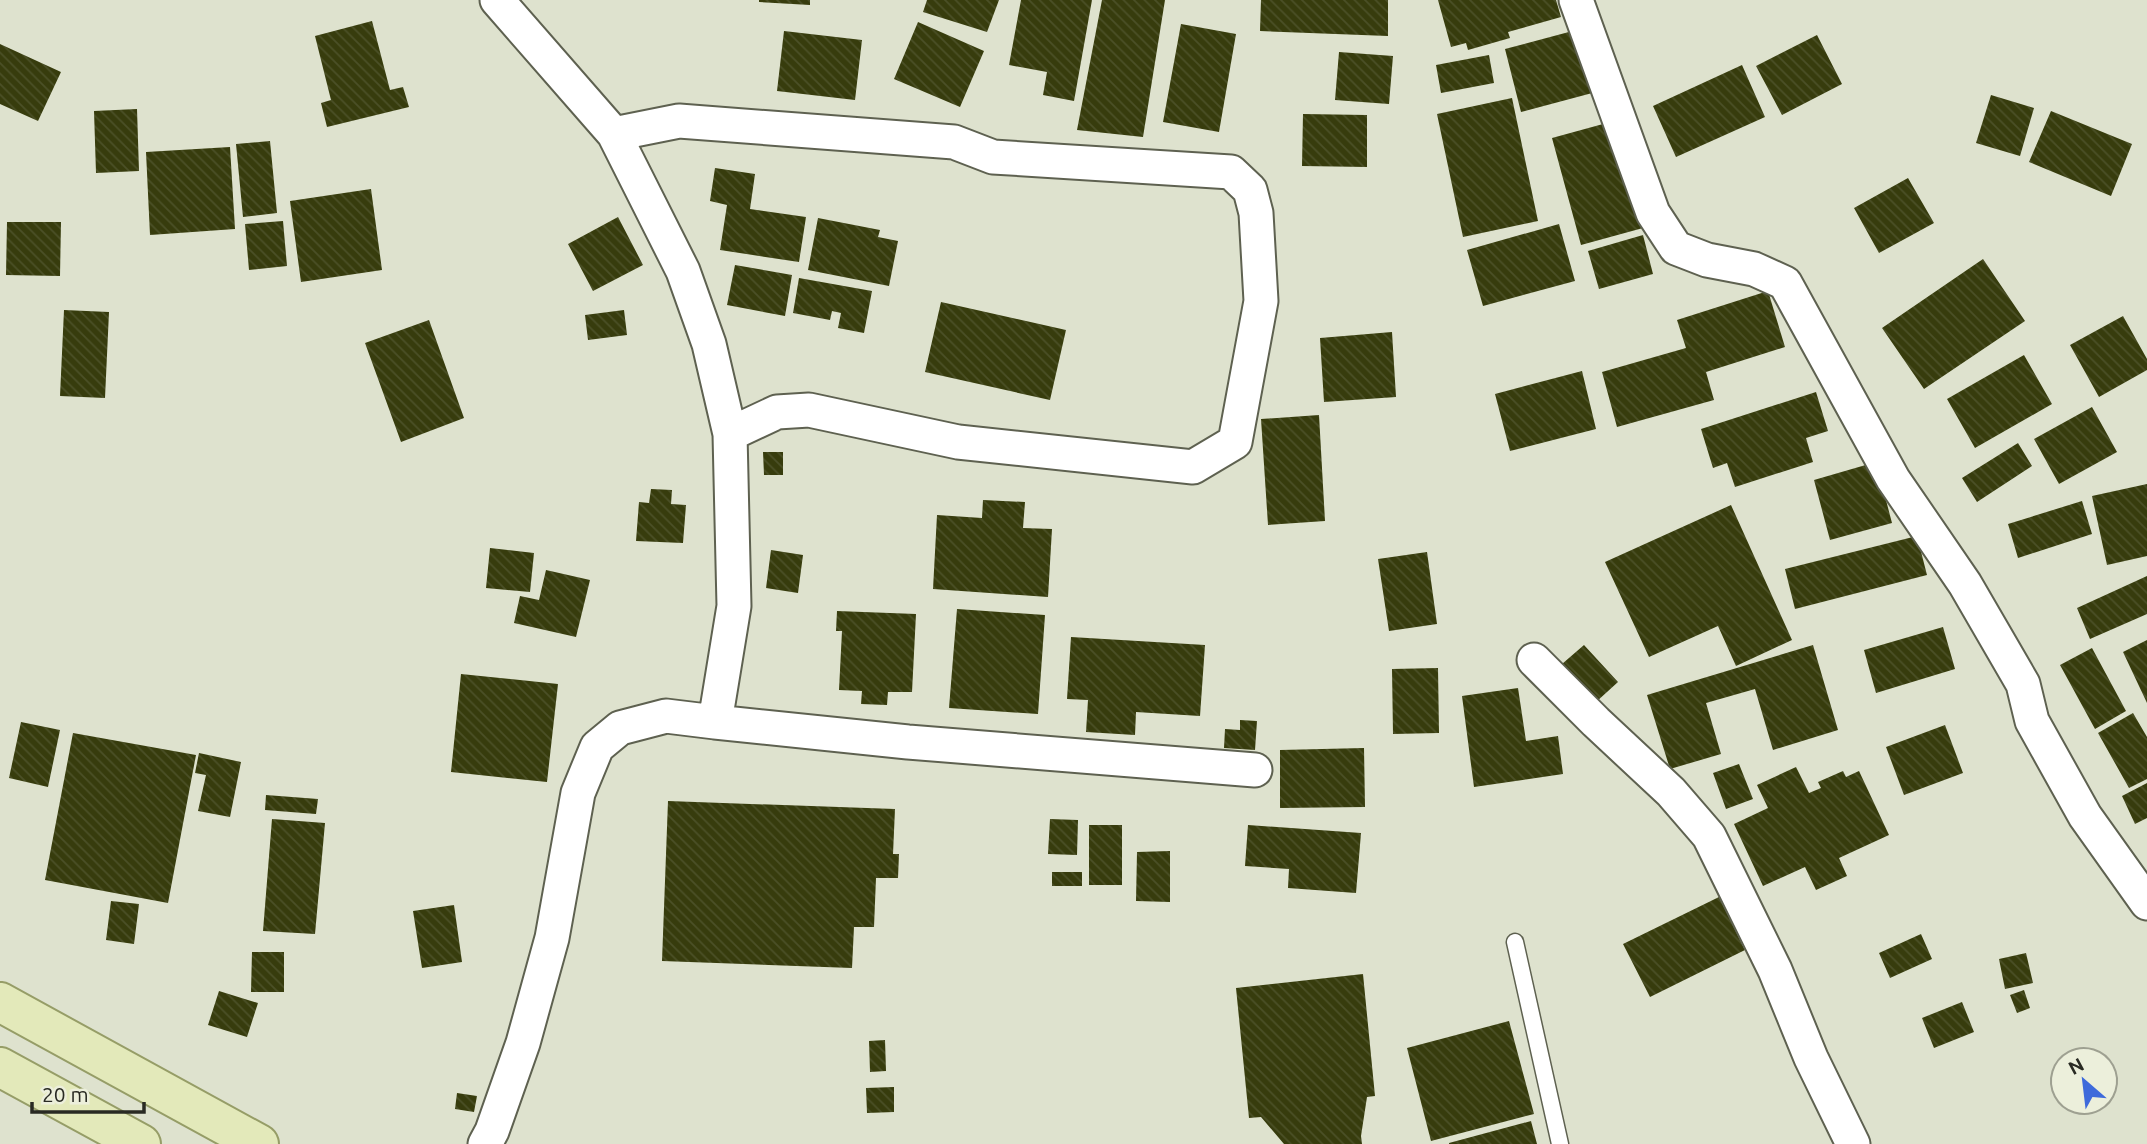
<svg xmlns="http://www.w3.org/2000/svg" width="2147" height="1144" viewBox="0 0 2147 1144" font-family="Ubuntu,sans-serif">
<defs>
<pattern id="building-back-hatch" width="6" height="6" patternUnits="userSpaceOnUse" patternTransform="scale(1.75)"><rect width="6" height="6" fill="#373c0d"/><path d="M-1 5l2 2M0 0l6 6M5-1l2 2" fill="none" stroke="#4b5027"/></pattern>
</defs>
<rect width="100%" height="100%" fill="#dee2ce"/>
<path fill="url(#building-back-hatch)" d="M759,0h51v5l-51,-3z
M927,0h72l-12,32 -64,-20z
M1021,0h71l-18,101 -31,-6 4,-23 -38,-7z
M1102,0h63l-22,137 -66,-7z
M1261,0h127v36l-128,-5z
M1438,0h118l5,17 -53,15 2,6 -42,12 -2,-7 -15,4z
M372,21l18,69 13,-3 6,20 -82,20 -6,-24 10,-3 -16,-64z
M918,22l66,29 -24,56 -66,-28z
M1181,24l55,10 -17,98 -56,-10z
M1580,29l16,63 -75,20 -16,-63z
M784,31l78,9 -7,60 -78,-9z
M1817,35l25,49 -60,31 -26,-49z
M0,44l61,28 -23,49 -38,-17z
M1339,52l54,4 -4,48 -54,-4z
M1489,55l5,28 -53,10 -5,-28z
M1742,65l23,52 -89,40 -23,-51z
M1991,95l43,13 -14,48 -44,-13z
M1512,98l26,123 -75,16 -26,-123z
M137,109l2,62 -43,2 -2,-62z
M2051,111l81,33 -21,52 -82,-34z
M1303,114l64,1v52l-65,-1z
M1614,121l29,107 -62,17 -29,-107z
M270,141l7,72 -34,4 -7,-73z
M230,147l5,82 -85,6 -4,-83z
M715,168l40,6 -5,35 56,8 -7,45 -79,-12 7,-45 -17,-4z
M1908,178l26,45 -55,30 -25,-45z
M371,189l11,81 -81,12 -11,-81z
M618,217l25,48 -50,26 -25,-47z
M818,218l62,12 -2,7 20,4 -9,45 -81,-16z
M283,221l4,45 -38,4 -4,-46z
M7,222h54l-1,54 -54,-1z
M1559,224l16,57 -92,25 -16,-56z
M1643,235l10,39 -54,15 -11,-38z
M1983,259l42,62 -101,68 -42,-61z
M735,265l57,10 -7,41 -58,-11z
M799,278l73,13 -8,42 -26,-5 3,-15 -9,-2 -2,9 -37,-7z
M1768,291l17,56 -79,25 8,28 -97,27 -15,-55 84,-24 -9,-28z
M941,302l125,28 -16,70 -125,-28z
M64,310l45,2 -4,86 -45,-2z
M624,310l3,25 -39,5 -3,-25z
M2123,316l24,43v11l-48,27 -29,-52z
M429,320l35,98 -63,24 -36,-99z
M1392,332l4,65 -72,5 -4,-64z
M2024,355l28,49 -77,44 -28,-49z
M1582,371l14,58 -86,22 -15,-57z
M1816,392l12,39 -22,7 7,24 -78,25 -8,-24 -14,5 -12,-39z
M2092,407l25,45 -58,32 -25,-45z
M1319,415l6,106 -57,4 -7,-106z
M2018,443l14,23 -55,36 -15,-24z
M763,452h20v23h-19z
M1876,462l16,61 -62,17 -16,-60z
M2147,484v72l-40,9 -15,-69z
M651,489l21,1 -1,14 15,1 -3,38 -47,-2 3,-39 10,1z
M983,500l42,2 -2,26 29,1 -4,68 -115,-8 4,-74 45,3z
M2082,501l10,33 -74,24 -10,-34z
M1731,505l61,135 -56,26 -18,-40 -69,31 -44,-95z
M1917,536l10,39 -132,34 -10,-40z
M490,548l44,5 -4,39 -44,-4z
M771,550l32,5 -5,38 -32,-5z
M1427,552l10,72 -48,7 -11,-72z
M546,570l44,10 -14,57 -62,-14 6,-27 19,4z
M2147,576v38l-57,25 -13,-31z
M957,609l88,6 -7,99 -89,-6z
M837,611l79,3 -4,78h-24l-1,13 -26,-1 1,-13 -23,-1 3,-59h-6z
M1943,627l12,42 -79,24 -12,-43z
M1071,637l134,8 -5,71 -64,-4 -1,23 -49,-3 2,-32 -21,-1z
M2147,640v63l-24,-51z
M1584,645l34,37 -22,20 -34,-38z
M1813,645l25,85 -65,20 -18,-61 -49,14 15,51 -51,15 -23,-74z
M2092,648l34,63 -31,18 -35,-64z
M1438,668l1,65 -46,1 -1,-65z
M461,674l97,10 -11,98 -96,-10z
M1518,688l8,53 32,-5 5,38 -89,13 -12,-91z
M2133,713l14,24v42l-18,9 -31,-55z
M1240,720l17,1 -2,29 -31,-2 1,-19 15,1z
M21,722l39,8 -12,57 -39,-9z
M1945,725l18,48 -59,22 -18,-48z
M73,733l123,22 -28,148 -123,-23z
M1364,748l1,59 -85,1v-58z
M199,753l42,9 -11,55 -32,-6 8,-36 -11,-2z
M1739,764l14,35 -27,10 -13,-36z
M1796,767l13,26 12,-5 -3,-6 25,-11 3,6 13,-6 30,64 -50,23 8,18 -31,14 -11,-23 -42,19 -29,-62 34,-16 -11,-23z
M2147,783v35l-12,6 -13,-28z
M266,795l52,4 -2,15 -51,-4z
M668,801l227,8 -2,45h6l-1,24h-22l-2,49h-20l-2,41 -190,-7z
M272,819l53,4 -10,111 -52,-3z
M1050,819l28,1 -1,35 -29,-1z
M1089,825h33v60h-33z
M1248,825l113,8 -5,60 -68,-5 1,-19 -44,-3z
M1170,851v51l-34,-1 1,-49z
M1052,872h30v14h-30z
M1719,897l26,53 -95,47 -27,-53z
M111,901l28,3 -5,40 -28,-4z
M454,905l8,57 -40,6 -9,-57z
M1921,934l11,25 -42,19 -11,-25z
M252,952h32v40h-33z
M2026,953l7,30 -28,6 -6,-30z
M1363,974l12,122 -8,1 -6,39 1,8h-78l-23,-27 -12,1 -13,-130z
M2024,990l6,18 -13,5 -7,-18z
M219,991l39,12 -11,34 -39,-12z
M1962,1002l12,30 -40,16 -12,-30z
M1509,1021l25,93 -103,27 -24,-93z
M885,1040l1,31 -16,1 -1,-31z
M894,1087v25l-27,1 -1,-25z
M457,1093l20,3 -3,16 -19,-3z
M1531,1121l6,23h-88v-1z"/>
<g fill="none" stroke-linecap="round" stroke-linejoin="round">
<g stroke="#5e6150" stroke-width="19">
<path id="service" d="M1515,942l45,202"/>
</g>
<g stroke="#5e6150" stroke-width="37">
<path id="minor" d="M1576,0l77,213 23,35 31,12 47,9 31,14 108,196 72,105 58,100 9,37 53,95 62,87
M614,134l65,-13 275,21 39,15 238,15 19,18 6,23 5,88 -26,141 -42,25 -235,-25 -149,-32 -32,2 -47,22
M1534,660l62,62 75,70 38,44 66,134 36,88 42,86
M715,722l193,20 347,28
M485,1144l7,-13 31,-88 29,-105 26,-145 19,-46 23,-19 46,-12 49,6 19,-116 -4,-172 -21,-90 -26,-73 -69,-137 -117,-134"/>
</g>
<g stroke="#969d67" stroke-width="42">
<path id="primary" d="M0,1002l259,142
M0,1067l141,77"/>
</g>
<use href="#service" stroke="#fff" stroke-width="16"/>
<use href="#minor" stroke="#fff" stroke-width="33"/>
<use href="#primary" stroke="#e3e9ba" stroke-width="38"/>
</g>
<g transform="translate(2084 1081) rotate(332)"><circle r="33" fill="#ecefdb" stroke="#9ea091" stroke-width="2"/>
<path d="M0-5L12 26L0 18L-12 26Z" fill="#3e6adb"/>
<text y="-10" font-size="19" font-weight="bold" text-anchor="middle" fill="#292a23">N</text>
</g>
<path d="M32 1102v10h112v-10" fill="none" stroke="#292a23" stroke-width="3.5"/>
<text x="42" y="1102" font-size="21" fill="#292a23" stroke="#ecefdb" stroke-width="5" paint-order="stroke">20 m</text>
</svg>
